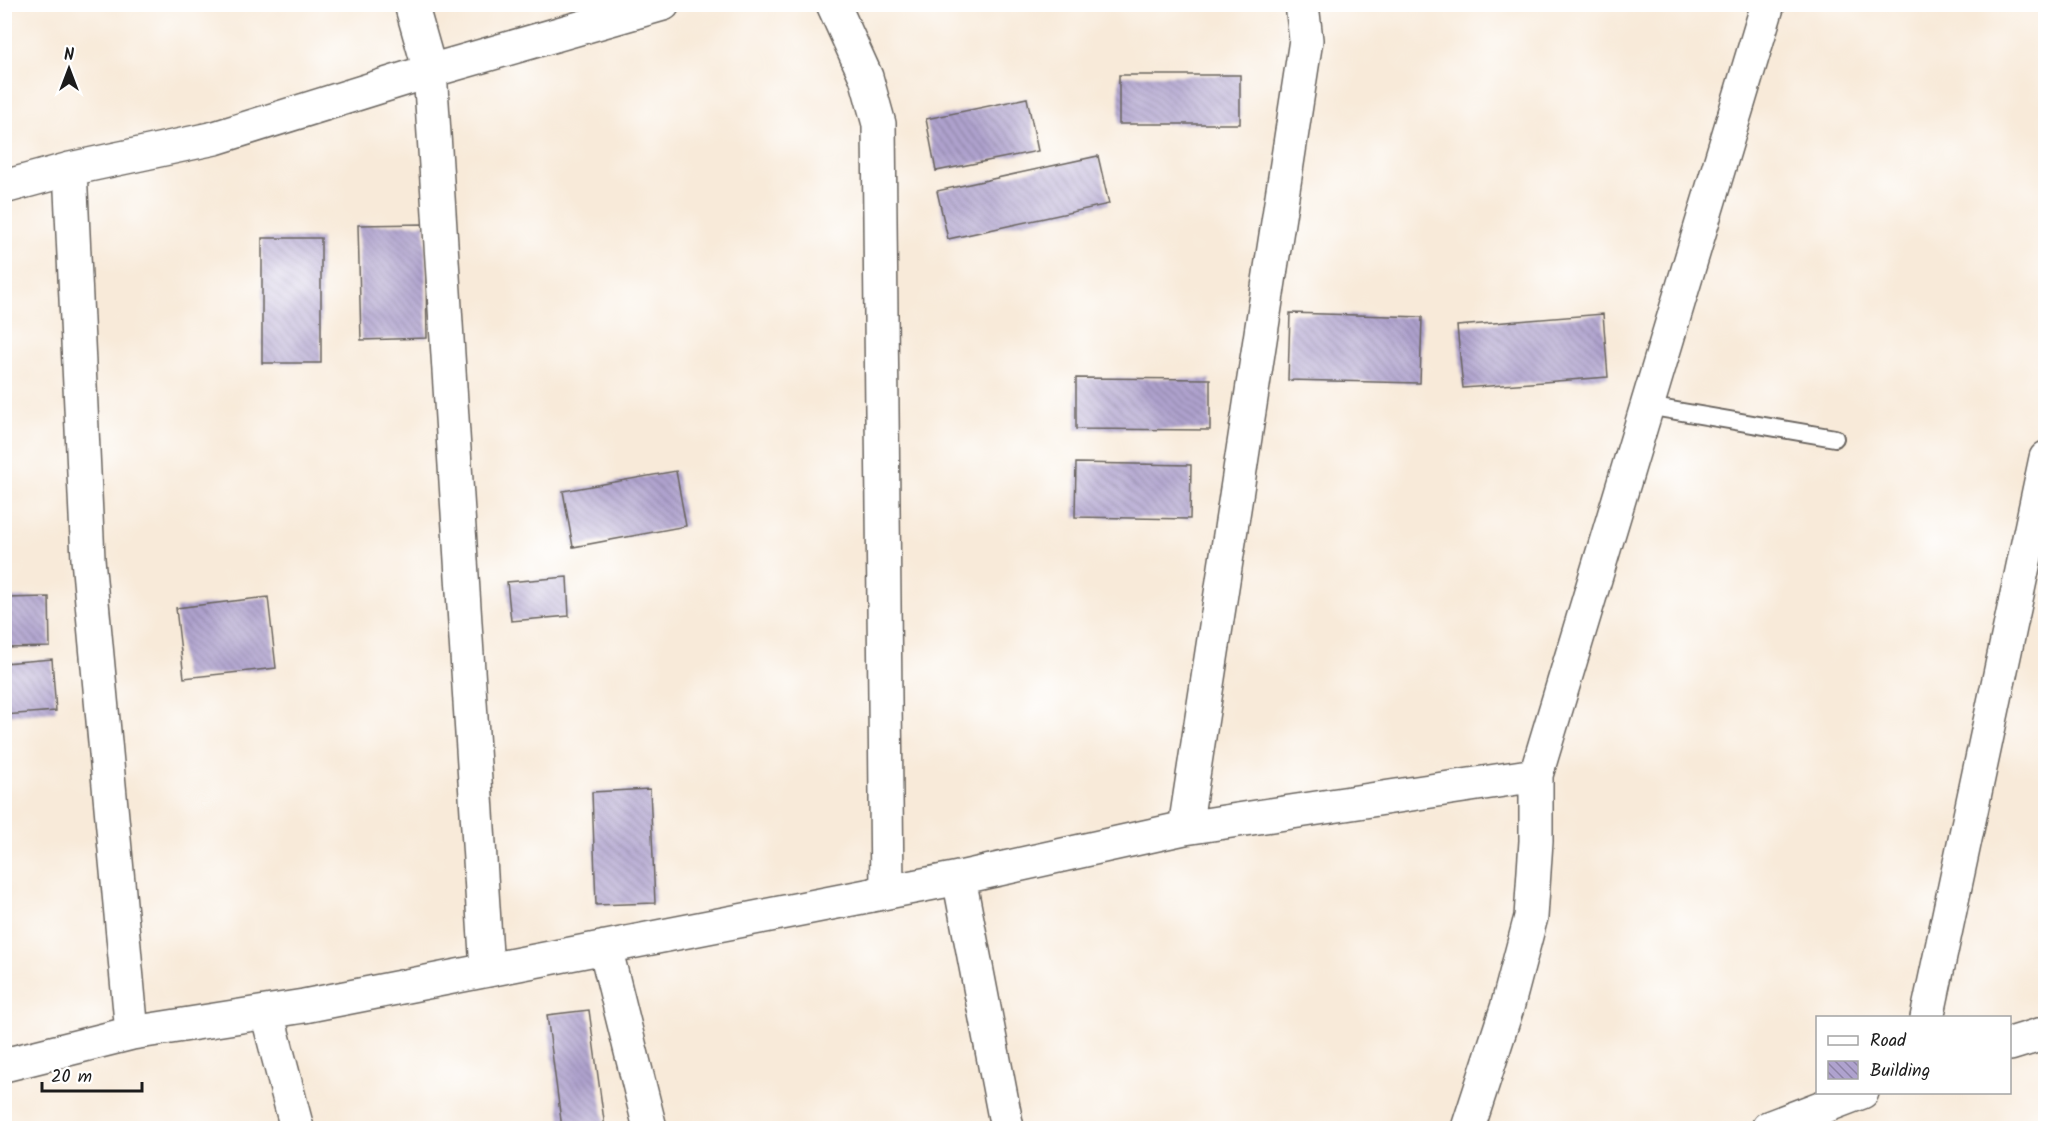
<svg xmlns="http://www.w3.org/2000/svg" width="2050" height="1133" viewBox="0 0 2050 1133" font-family="Kalam,sans-serif">
<defs>
<pattern id="building-back-hatch" width="6" height="6" patternUnits="userSpaceOnUse" patternTransform="scale(1.5)"><rect width="6" height="6" fill="#afa2ce"/><path d="M-1 5l2 2M0 0l6 6M5-1l2 2" fill="none" stroke="#8e83a6"/></pattern>
</defs>
<rect width="100%" height="100%" fill="#fff"/>
<filter id="ink" filterUnits="userSpaceOnUse"><feTurbulence type="fractalNoise" baseFrequency=".0167" numOctaves="2"/><feDisplacementMap in="SourceGraphic" scale="12" xChannelSelector="R" yChannelSelector="G"/><feConvolveMatrix kernelMatrix="1 2 1 2 8 2 1 2 1" color-interpolation-filters="sRGB"/></filter>
<filter id="wash" filterUnits="userSpaceOnUse"><feTurbulence type="fractalNoise" baseFrequency=".008" numOctaves="4" result="noise"/><feDisplacementMap in="SourceGraphic" scale="24" xChannelSelector="R" yChannelSelector="G"/><feGaussianBlur stdDeviation="1.35" result="paint"/><feColorMatrix in="noise" values="0 0 0 0 0 0 0 0 0 0 0 0 0 0 0 0 0 1.4 0 .05"/><feComposite in="paint" operator="in"/></filter>
<g filter="url(#wash)">
<rect width="100%" height="100%" fill="#f8ead9"/>
<g id="blocks">
<path fill="url(#building-back-hatch)" d="M1119,75h121v49h-121z
M1027,98l11,53 -102,20 -10,-52z
M1098,156l11,48 -161,35 -11,-48z
M425,224l2,114 -66,2 -3,-115z
M262,238h59v125h-59z
M1290,313l132,4 -2,66 -132,-3z
M1603,314l5,63 -145,11 -6,-62z
M1076,378l134,1v51l-134,-1z
M1076,463l115,2 -1,54 -115,-2z
M676,471l10,55 -113,21 -10,-56z
M567,577l2,39 -58,5 -4,-39z
M49,597l1,50 -46,1v-50z
M268,597l8,71 -92,10 -8,-70z
M52,659l4,52 -52,4v-52z
M650,789l5,114 -59,2 -4,-113z
M589,1010l16,118h-43l-15,-113z"/>
</g>
</g>
<g filter="url(#ink)">
<use href="#blocks" fill-opacity="0" stroke="#69645e" stroke-width="1.5"/>
<g fill="none" stroke-linecap="round" stroke-linejoin="round">
<g stroke="#69645e" stroke-width="20">
<path id="lane" d="M1647,406l188,32"/>
</g>
<g stroke="#69645e" stroke-width="36">
<path id="street" d="M411,4l19,67 57,899
M833,4l33,73 13,47 8,768
M70,169l18,390 44,474
M4,187l66,-18 145,-31 215,-67 233,-67
M1185,828l121,-788 -4,-36
M959,878l48,250
M605,947l45,181
M267,1013l30,115
M1927,1018l119,-560
M2010,1044l36,-11
M4,1065l128,-32 172,-27 655,-128 226,-50 351,-53
M1468,1128l39,-120 24,-91 5,-76v-66l232,-771
M1768,1128l94,-36"/>
</g>
<use href="#lane" stroke="#fff" stroke-width="16"/>
<use href="#street" stroke="#fff" stroke-width="33"/>
</g>
</g>
<rect width="2050" height="1133" fill="none" stroke="#fff" stroke-width="24"/>
<rect x="1816" y="1016" width="195" height="78" fill="#ffffff" stroke="#a4a4a4" stroke-width="1.5"/>
<rect x="1828" y="1036" width="30" height="9" fill="#ffffff" stroke="#a4a4a4" stroke-width="1.5"/>
<text x="1870" y="1046" font-size="18" fill="#1c1c1c">Road</text>
<rect x="1828" y="1061" width="30" height="18" fill="url(#building-back-hatch)" stroke="#a4a4a4" stroke-width="1.5"/>
<text x="1870" y="1076" font-size="18" fill="#1c1c1c">Building</text>
<g transform="translate(69 69)" stroke="#ffffff" stroke-width="4.5" paint-order="stroke">
<path d="M0-4.5L10 22L0 15L-10 22Z" fill="#1c1c1c"/>
<text y="-9" font-size="16" font-weight="bold" text-anchor="middle" fill="#1c1c1c">N</text>
</g>
<path d="M42 1082v9h100v-9" fill="none" stroke="#1c1c1c" stroke-width="3"/>
<text x="51" y="1082" font-size="18" fill="#1c1c1c" stroke="#ffffff" stroke-width="4.5" paint-order="stroke">20 m</text>
</svg>
